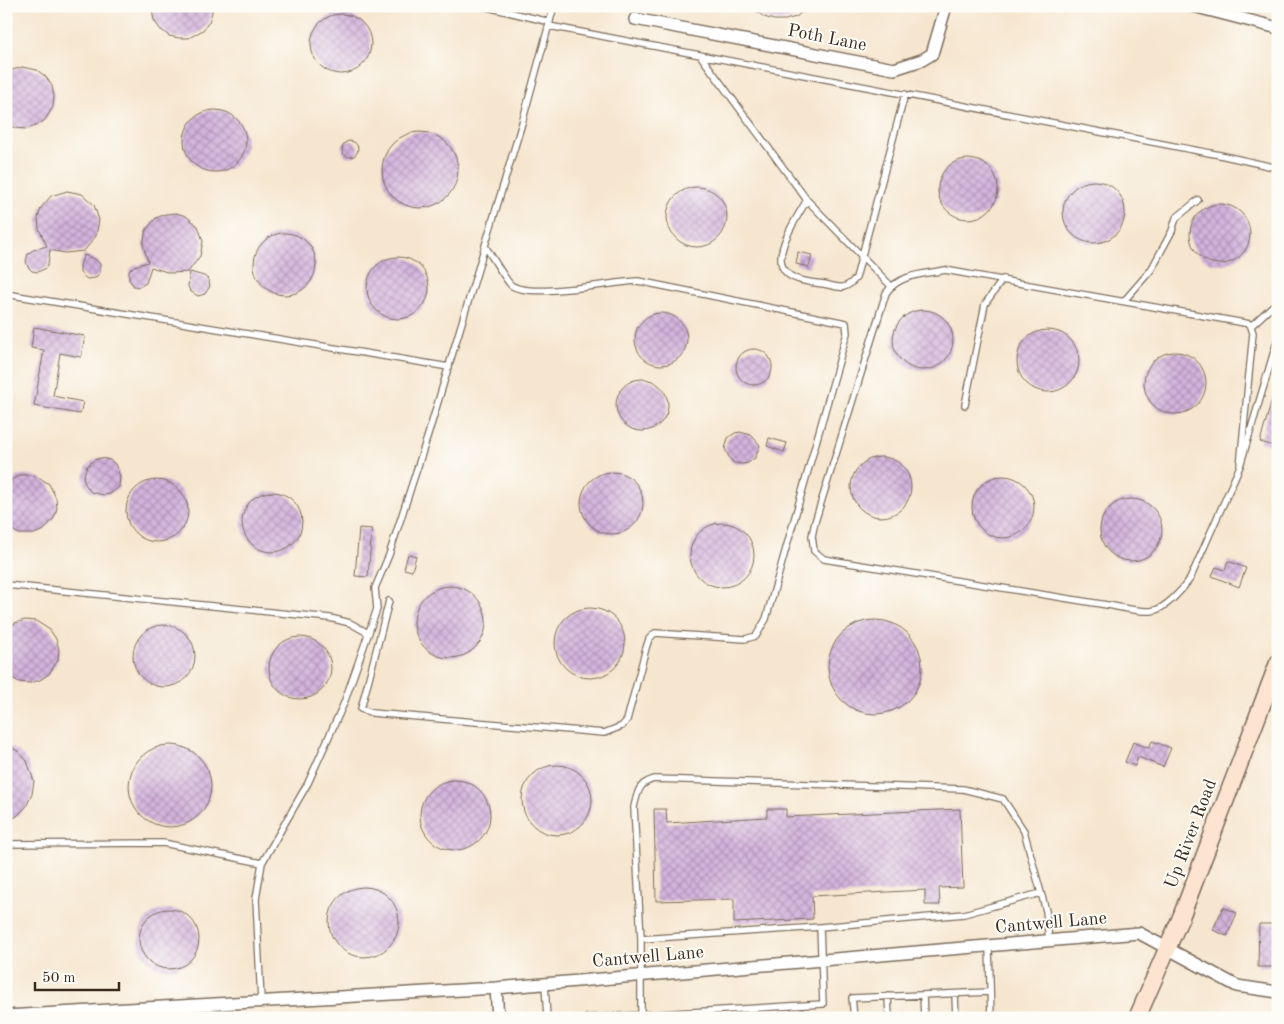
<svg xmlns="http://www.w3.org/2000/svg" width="1284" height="1024" viewBox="0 0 1284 1024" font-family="'Old Standard TT',serif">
<defs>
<pattern id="building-cross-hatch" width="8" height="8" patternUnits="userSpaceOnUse" patternTransform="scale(1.25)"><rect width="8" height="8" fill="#d4b3dd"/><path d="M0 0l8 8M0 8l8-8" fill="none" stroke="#ad92b3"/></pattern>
</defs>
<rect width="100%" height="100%" fill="#fdfcf7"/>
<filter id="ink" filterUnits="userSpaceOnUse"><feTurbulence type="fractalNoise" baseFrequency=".02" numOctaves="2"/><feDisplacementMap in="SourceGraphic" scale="10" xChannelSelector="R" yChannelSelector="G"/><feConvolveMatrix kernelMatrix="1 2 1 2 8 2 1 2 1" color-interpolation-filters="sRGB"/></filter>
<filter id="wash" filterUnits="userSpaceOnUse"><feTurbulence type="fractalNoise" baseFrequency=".0096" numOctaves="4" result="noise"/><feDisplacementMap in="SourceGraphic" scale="20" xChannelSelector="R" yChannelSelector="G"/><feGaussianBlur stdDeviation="1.12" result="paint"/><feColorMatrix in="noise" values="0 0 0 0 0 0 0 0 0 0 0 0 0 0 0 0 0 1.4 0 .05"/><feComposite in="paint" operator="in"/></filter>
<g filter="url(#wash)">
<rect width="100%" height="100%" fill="#f6e6cf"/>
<g id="blocks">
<path fill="url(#building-cross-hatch)" d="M151,6h61v6l-3,10 -6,8 -14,8h-10l-10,-2 -9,-7 -6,-9z
M750,6h59l-13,11 -11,3h-11l-10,-3z
M311 44a30 30 0 1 1 60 0a30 30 0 1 1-60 0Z
M22,67l15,3 9,7 6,9 2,10 -1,11 -8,13 -9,6 -10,3 -11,-1 -9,-4v-52z
M184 141a31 31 0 1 1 62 0a31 31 0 1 1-62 0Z
M382 170a38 38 0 1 1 76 0a38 38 0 1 1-76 0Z
M342 149a8 8 0 1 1 16 0a8 8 0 1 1-16 0Z
M938 189a30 30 0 1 1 60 0a30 30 0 1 1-60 0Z
M1063 212a31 31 0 1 1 62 0a31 31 0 1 1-62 0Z
M667 217a30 30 0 1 1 60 0a30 30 0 1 1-60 0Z
M67,191l15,3 12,11 5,15 -3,16 -12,15 -19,2 -15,-3 -2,14 -2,4 -8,4 -6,-1 -4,-4 -2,-6 2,-7 5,-4 14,-4 -8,-17 -1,-11 3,-10 10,-12z
M1190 234a30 30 0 1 1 60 0a30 30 0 1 1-60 0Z
M176,213l10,3 12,10 5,15 -3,15 -12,16 -18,1 -19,-6 -5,16 -7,4 -5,-1 -5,-6v-9l5,-5 14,-4 -5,-17 3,-15 10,-12 10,-4z
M254 264a31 31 0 1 1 62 0a31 31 0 1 1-62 0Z
M798,252l14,3 -3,12 -13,-3z
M84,255l11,4 5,5v9l-5,5 -8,1 -7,-6v-8z
M367 288a31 31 0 1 1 62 0a31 31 0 1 1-62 0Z
M190,272l14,4 4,3 2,7 -5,8 -7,2 -8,-5 -2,-5z
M893 340a30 30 0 1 1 60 0a30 30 0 1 1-60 0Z
M635 339a26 26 0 1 1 52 0a26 26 0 1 1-52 0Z
M34,327l51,9 -4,21 -21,-4 -7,43 30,6 -3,12 -46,-8 10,-56 -13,-2z
M1017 361a31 31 0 1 1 62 0a31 31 0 1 1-62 0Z
M736 367a18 18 0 1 1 36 0a18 18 0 1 1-36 0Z
M1144 383a31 31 0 1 1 62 0a31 31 0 1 1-62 0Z
M616 405a26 26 0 1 1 52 0a26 26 0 1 1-52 0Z
M1275,389h3v58l-18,-5z
M740,432l11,3 9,10 -5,13 -7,5 -5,1 -9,-1 -4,-4 -5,-10 3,-11 7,-5z
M769,438l18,5 -3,9 -17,-6z
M851 487a30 30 0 1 1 60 0a30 30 0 1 1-60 0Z
M100,458l10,2 5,4 5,12 -1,11 -9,7 -7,1 -12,-3 -6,-8 -2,-6 4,-12 7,-6z
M581 503a31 31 0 1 1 62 0a31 31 0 1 1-62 0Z
M20,475h10l10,3 9,6 7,14 1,10 -3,10 -10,12 -10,4h-15l-13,-8v-43z
M972 507a31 31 0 1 1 62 0a31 31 0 1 1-62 0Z
M126 511a31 31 0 1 1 62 0a31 31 0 1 1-62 0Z
M242 522a30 30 0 1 1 60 0a30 30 0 1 1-60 0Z
M1100 530a31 31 0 1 1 62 0a31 31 0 1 1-62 0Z
M690 555a32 32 0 1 1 64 0a32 32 0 1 1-64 0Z
M359,528l13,1 -4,48 -13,-1z
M408,554l8,2 -4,15 -8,-2z
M1228,561l18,7 -7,19 -27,-11 4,-9 9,3z
M414 622a36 36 0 1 1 72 0a36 36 0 1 1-72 0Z
M555 643a35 35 0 1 1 70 0a35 35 0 1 1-70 0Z
M828 667a47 47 0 1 1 94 0a47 47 0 1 1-94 0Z
M25,620l11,1 14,9 6,9 3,10 -1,11 -9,14 -9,6 -10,3 -11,-1 -13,-8v-46l9,-5z
M133 656a31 31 0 1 1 62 0a31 31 0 1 1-62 0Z
M269 668a31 31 0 1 1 62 0a31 31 0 1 1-62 0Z
M1152,741l19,7 -8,19 -25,-10 -3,9 -10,-4 8,-20 16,6z
M6,745l12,6 9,10 7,20 -2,13 -6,13 -9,9 -11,6z
M129 786a41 41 0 1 1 82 0a41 41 0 1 1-82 0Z
M522 800a35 35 0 1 1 70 0a35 35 0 1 1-70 0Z
M420 815a35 35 0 1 1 70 0a35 35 0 1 1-70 0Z
M654,809h12l1,14 100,-6v-8h19v8l174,-8 3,78 -24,1 1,17h-15v-15l-113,6 1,23 -79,4v-24l-78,2z
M329 922a35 35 0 1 1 70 0a35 35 0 1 1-70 0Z
M1223,907l14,6 -10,23 -14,-6z
M139 939a30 30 0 1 1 60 0a30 30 0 1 1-60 0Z
M1259,924h19v43h-20z"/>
</g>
</g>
<g filter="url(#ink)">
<use href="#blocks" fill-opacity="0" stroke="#7c6c5c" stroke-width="1"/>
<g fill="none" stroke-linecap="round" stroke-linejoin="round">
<g stroke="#7c6c5c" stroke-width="8">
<path id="lane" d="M483,6l67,16
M549,26l671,129 58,13
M700,55l107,145c-9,15 -27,43 -26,60 1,21 28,22 43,24 6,1 14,4 19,3 6,-1 9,-5 13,-9l49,-184
M807,200l84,86
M6,294l443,73
M1124,301l27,-31 21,-39 4,-13 22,-18
M1251,326l27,-25
M965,405l20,-101 18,-25
M1240,466l13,-133 -3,-9 -305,-54c-20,4 -46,4 -59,23l-71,229 -3,14 2,15 10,8 283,46c13,2 31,7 44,6 14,-1 31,-21 39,-32l50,-113 38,-128
M6,585l324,33 20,5 18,10
M389,601l-28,108 11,4 232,20 18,-7 5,-6 19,-72 3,-9 6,-6 90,6 11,-3 10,-17 81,-286 -1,-10 -208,-42c-26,1 -108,18 -127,4 -5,-4 -21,-32 -26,-39
M6,844l157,-1 99,20
M820,927l3,77 -182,11v-76z
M820,927l144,-13 77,-21
M641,939l-7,-132c4,-16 4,-23 20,-28l309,10 40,10 21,32 22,80 3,30
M989,946l2,72
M545,984l2,34
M955,994l1,24
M923,995l1,23
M888,996l1,22
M261,1001l-5,-102 6,-36 46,-80 36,-80 33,-94 -2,-21 14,-33 39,-120 94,-312 32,-117
M587,1018l54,-3v3
M854,1018l-2,-20 138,-6"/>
</g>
<g stroke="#7c6c5c" stroke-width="14">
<path id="street" d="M1193,6l85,22
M635,19l259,50 28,-9 10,-6 14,-48
M496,988l2,30
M6,1016l490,-28 643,-55 98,53 41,6"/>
</g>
<g stroke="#7c6c5c" stroke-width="19">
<path id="secondary" d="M1137,1018l44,-101 97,-254"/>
</g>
<use href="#lane" stroke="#fff" stroke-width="5.5"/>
<use href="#street" stroke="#fff" stroke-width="11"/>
<use href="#secondary" stroke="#fde4d0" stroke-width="16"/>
</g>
</g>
<g text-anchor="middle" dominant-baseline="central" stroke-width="4" stroke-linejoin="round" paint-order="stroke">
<g font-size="18" fill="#3b2a1e" stroke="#fdfcf7">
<text transform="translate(827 38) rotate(11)">Poth Lane</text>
<text transform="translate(1191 834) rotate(-69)">Up River Road</text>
<text transform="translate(1051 923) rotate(-5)">Cantwell Lane</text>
<text transform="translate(648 957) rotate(-5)">Cantwell Lane</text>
</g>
</g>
<rect width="1284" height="1024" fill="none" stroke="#fdfcf7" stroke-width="25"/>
<path d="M35 982v8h84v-8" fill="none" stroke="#3b2a1e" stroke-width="2.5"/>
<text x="42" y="982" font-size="15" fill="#3b2a1e" stroke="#fdfcf7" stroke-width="4" paint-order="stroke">50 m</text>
</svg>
